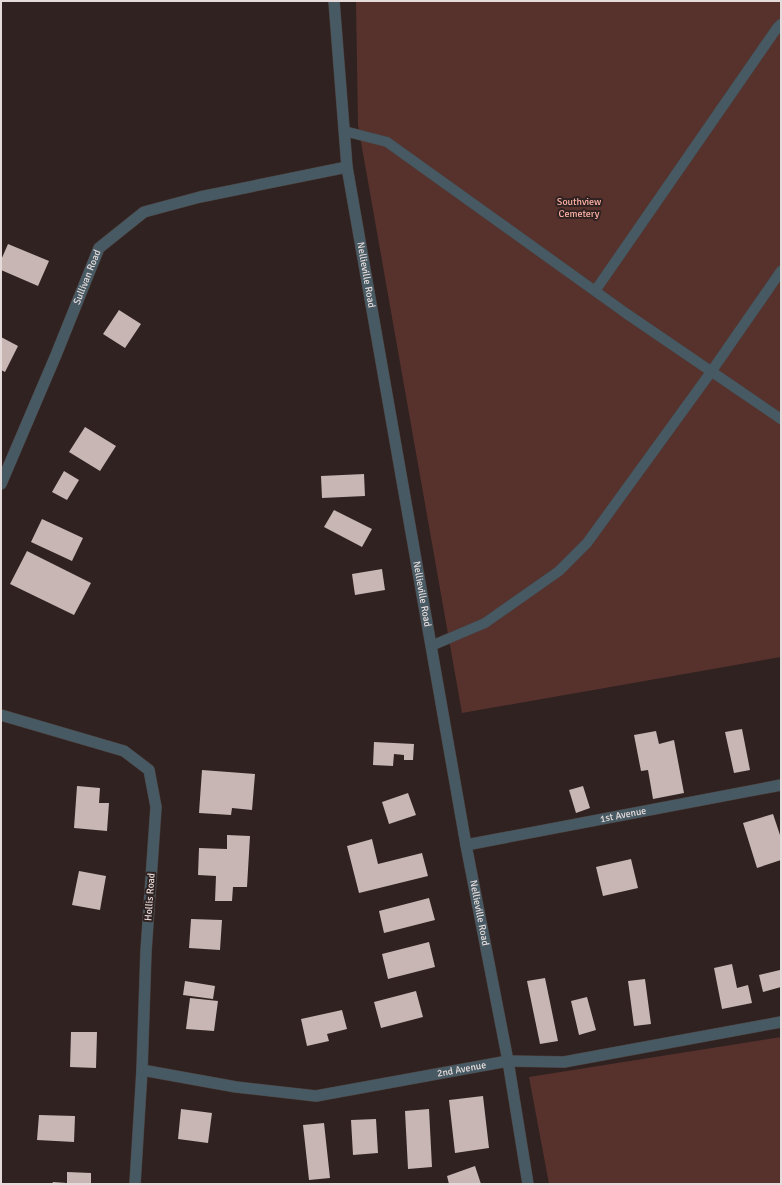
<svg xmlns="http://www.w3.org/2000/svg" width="782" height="1185" viewBox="0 0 782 1185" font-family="Signika,sans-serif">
<rect width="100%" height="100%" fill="#2f2220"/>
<path fill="#57322d" d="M356,1h425v656l-319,56 -104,-588z
M781,1037v147h-232l-20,-107z"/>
<path fill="#c7b6b3" d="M8,244l41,17 -11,25 -37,-16v-10z
M119,310l22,14 -16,24 -22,-14z
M1,337l17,9 -13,26 -4,-2z
M85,427l31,19 -16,25 -31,-19z
M64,471l15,9 -12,20 -15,-8z
M364,474l1,22 -43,2 -1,-22z
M334,510l38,19 -10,18 -38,-20z
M42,519l41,19 -11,23 -41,-19z
M27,551l64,32 -17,32 -64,-31z
M382,569l3,21 -30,5 -3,-21z
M742,729l8,41 -16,3 -9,-41z
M656,731l3,13 15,-4 10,53 -31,6 -5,-29 -7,1 -7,-36z
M374,742l40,2 -1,16h-9v-5l-10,-1 -1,12 -20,-1z
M202,770l53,4 -3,36 -20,-2 -1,7 -32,-2z
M77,786l23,2 -1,15h10l-2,28 -33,-3z
M583,786l7,22 -14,5 -7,-23z
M408,793l8,22 -27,9 -7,-22z
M773,814l8,24v22l-24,8 -14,-45z
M227,835l23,1 -3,51h-14l-1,14h-17l1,-25 -18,-1 1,-27 28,1z
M372,839l6,25 44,-11 6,23 -69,17 -12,-47z
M631,859l7,29 -35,8 -7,-29z
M79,871l27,5 -6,34 -28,-5z
M429,898l6,22 -51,13 -5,-22z
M191,919l31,1 -2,30 -31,-2z
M429,942l6,25 -47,12 -6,-25z
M732,964l5,24 11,-3 4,18 -30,6 -8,-41z
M780,970l1,17 -18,5 -4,-17z
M545,978l13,63 -18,3 -13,-63z
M645,979l6,45 -17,2 -6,-45z
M185,981l30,5 -2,13 -30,-4z
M416,991l7,26 -42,11 -7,-26z
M587,997l9,33 -17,5 -8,-34z
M190,998l28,3 -4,30 -28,-2z
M342,1010l5,19 -20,5 2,7 -22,5 -6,-27z
M71,1032h26l-1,36 -26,-1z
M483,1096l6,52 -34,5 -6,-53z
M181,1109l31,4 -4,30 -30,-4z
M429,1109l3,58 -24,2 -3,-58z
M39,1115l36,1 -1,26 -37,-2z
M376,1119l2,34 -25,2 -2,-35z
M324,1123l6,55 -21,2 -6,-55z
M475,1166l6,18h-32l-2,-8z
M67,1172l24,1v11h-39l1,-2 14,1z"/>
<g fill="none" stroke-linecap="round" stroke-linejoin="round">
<g stroke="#4c403e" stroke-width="11">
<path id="service" d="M344,131l43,11 240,172 154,105
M595,291l182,-263 4,-4
M431,646l54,-23 74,-52 28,-28 124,-171 70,-101"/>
</g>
<g stroke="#4c403e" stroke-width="12">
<g id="minor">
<path id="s1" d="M334,1l13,166 119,678 42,216 20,123"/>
<path id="s2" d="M1,484l55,-129 43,-107 45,-36 56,-15 147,-30"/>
<path d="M1,715l123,36 25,19 7,37 -10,144 -4,119 -7,114"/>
<path id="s3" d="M466,845l315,-60"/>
<path id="s4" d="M142,1070l94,17 80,9 192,-35 56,1 217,-40"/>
</g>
</g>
<use href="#service" stroke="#475963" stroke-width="10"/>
<use href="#minor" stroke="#475963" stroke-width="11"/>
</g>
<g text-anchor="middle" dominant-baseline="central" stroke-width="4" stroke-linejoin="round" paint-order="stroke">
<g font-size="10" fill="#fcb0a5" stroke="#2f2220">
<text x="579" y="202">Southview<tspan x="579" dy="12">Cemetery</tspan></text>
</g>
<g font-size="10" fill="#e5dbda" stroke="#2f2220">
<text stroke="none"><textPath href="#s1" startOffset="276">Nellieville Road</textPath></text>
<text stroke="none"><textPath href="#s2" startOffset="224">Sullivan Road</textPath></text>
<text stroke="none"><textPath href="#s1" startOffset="600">Nellieville Road</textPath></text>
<text stroke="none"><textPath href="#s3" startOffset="160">1st Avenue</textPath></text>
<text transform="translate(150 897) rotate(-86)">Hollis Road</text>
<text stroke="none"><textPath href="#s1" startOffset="924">Nellieville Road</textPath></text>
<text stroke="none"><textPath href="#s4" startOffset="324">2nd Avenue</textPath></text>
</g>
</g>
<rect width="782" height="1185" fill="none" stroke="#e5dbda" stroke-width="4"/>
</svg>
